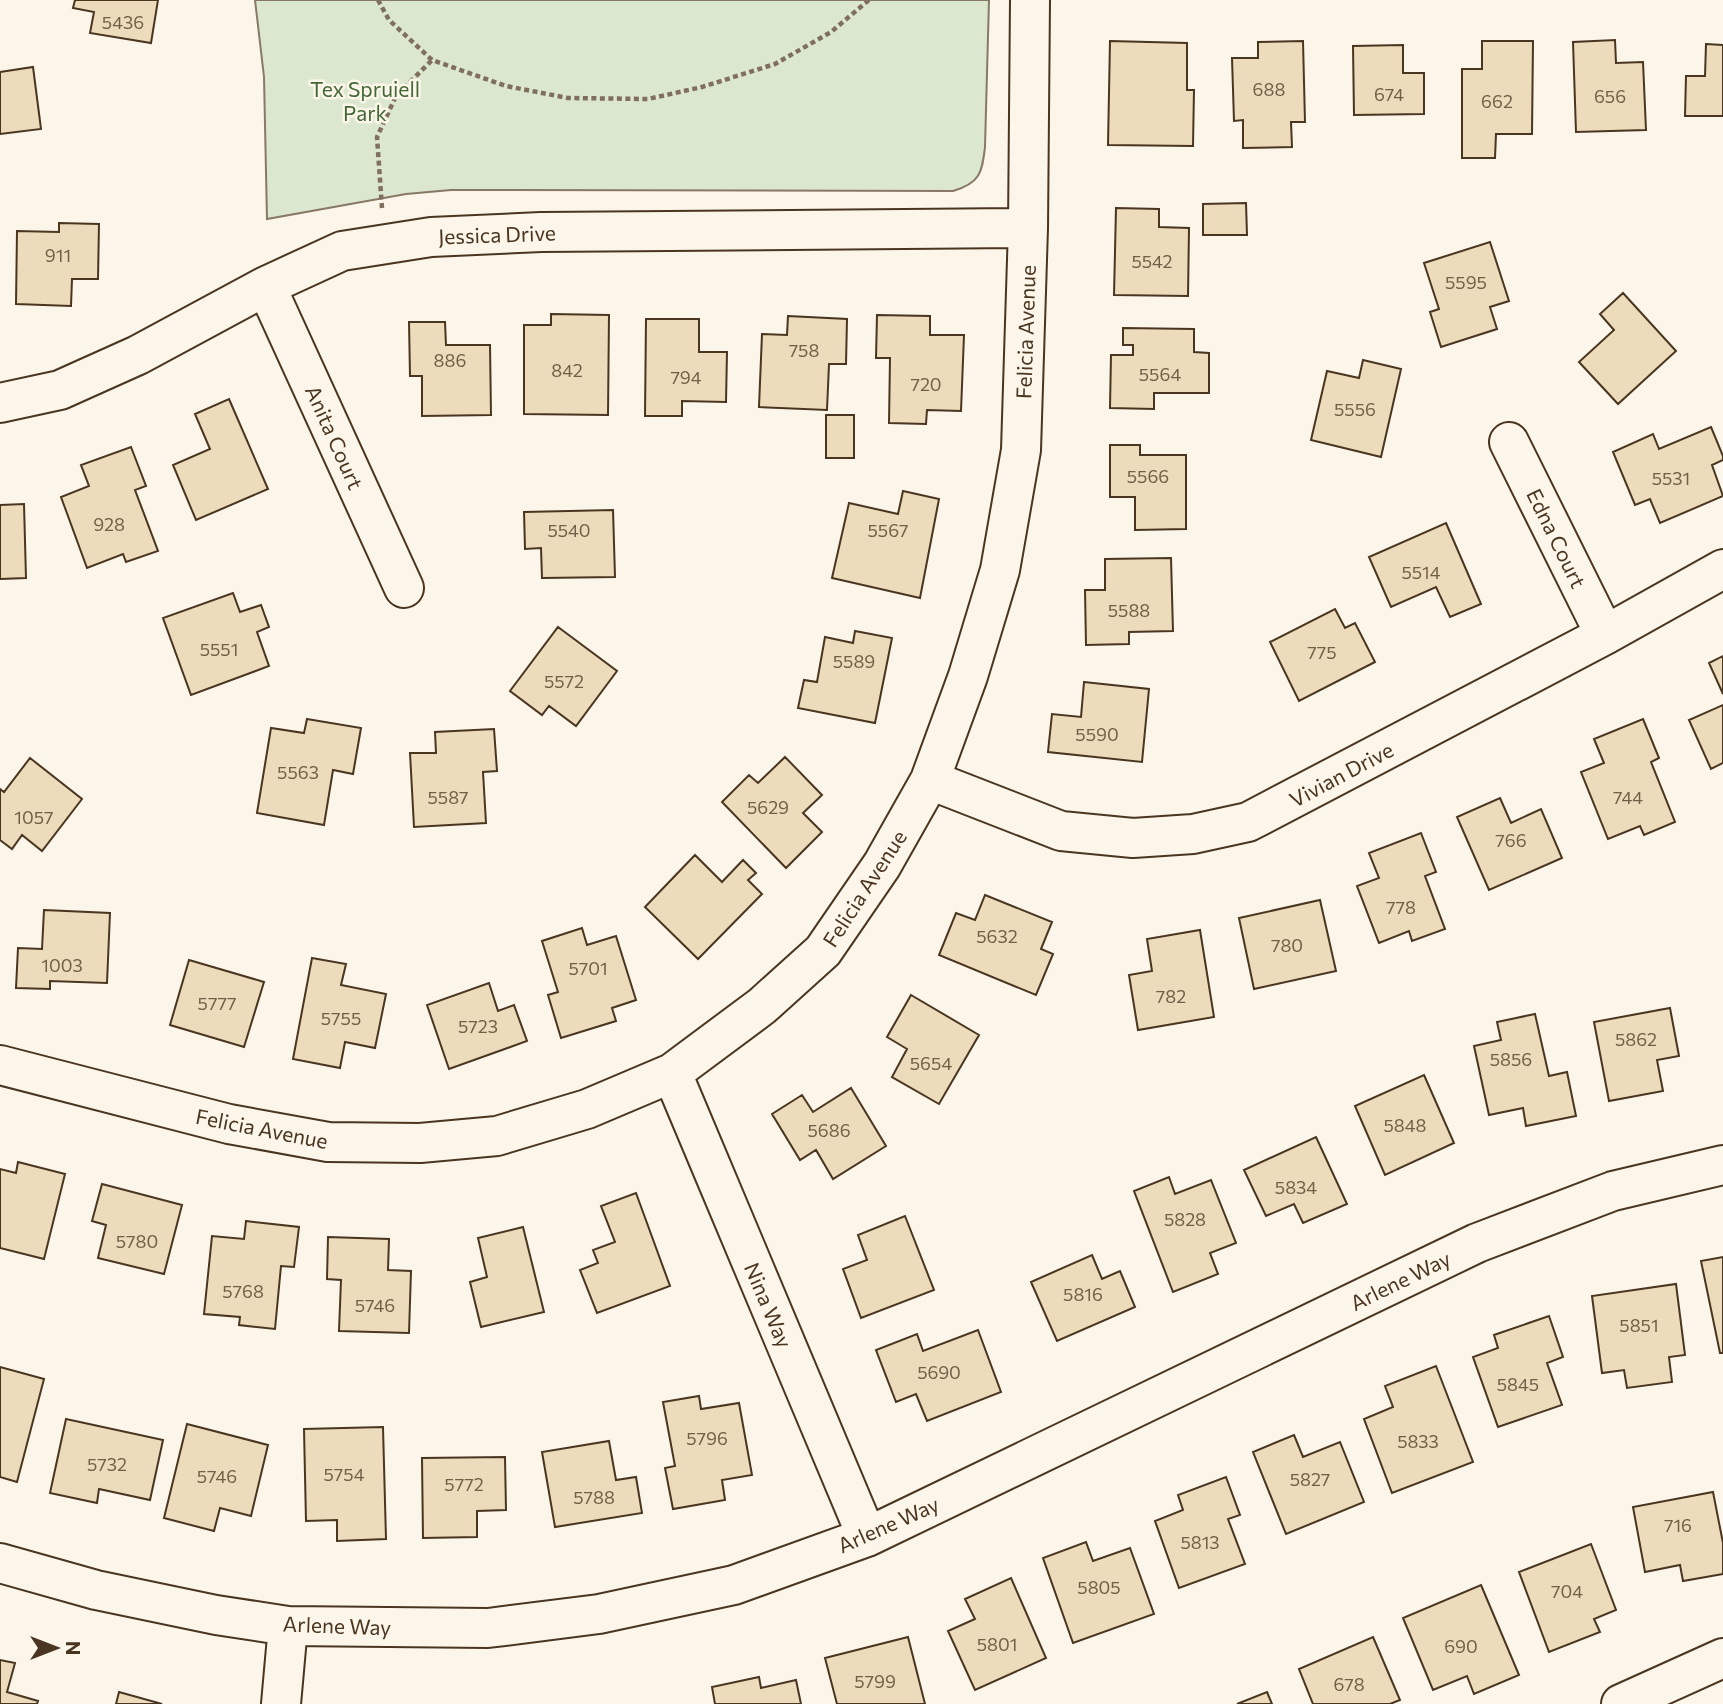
<svg xmlns="http://www.w3.org/2000/svg" width="1723" height="1704" viewBox="0 0 1723 1704" font-family="Commissioner,sans-serif">
<rect width="100%" height="100%" fill="#fbf6e9"/>
<path fill="#dce7d0" stroke="#887966" stroke-width="2" d="M255,0h734l-4,147c-3,26 -5,36 -32,44l-502,-1 -45,4 -139,25 -3,-142z"/>
<path fill="#ecdcbc" stroke="#4a3520" stroke-width="2" d="M75,0h83l-7,43 -61,-10 4,-21 -21,-4z
M1615,40l1,23 27,-1 3,68 -70,2 -3,-90z
M1110,41l77,2v47h7l-1,56 -85,-1z
M1303,41l2,81h-14l1,25 -49,1v-28l-9,1 -2,-63h26v-16z
M1482,41h51l-1,93h-36l-1,24h-33v-89h20z
M1706,44l17,1v71h-38l1,-40h19z
M1403,45v28h21v41l-70,1 -1,-69z
M33,67l8,62 -41,5v-62z
M1246,203l1,32h-44v-31z
M1116,208l43,1v18l30,1 -1,68 -74,-1z
M59,223l40,1 -1,55h-26l-1,27 -55,-2 1,-73 42,1z
M1490,242l19,59 -19,6 7,22 -56,18 -11,-35 9,-3 -15,-46z
M1623,293l53,58 -58,53 -39,-42 35,-32 -14,-16z
M551,314l58,1 -1,100 -84,-1v-89h27z
M877,315l53,1v19h34l-3,76 -34,-1 -1,14 -37,-1 1,-65h-14z
M788,316l59,3 -1,45h-17l-2,46 -68,-3 3,-73 25,1z
M646,319h53v33h28l-1,50 -44,-1v15h-37z
M409,322h36l1,23h44l1,70 -69,1v-40h-12z
M1123,328l71,1v23l15,1v40h-55v16l-44,-1 1,-53h22v-10h-10z
M1363,360l38,9 -20,88 -70,-17 16,-69 32,7z
M229,399l39,90 -72,31 -23,-55 37,-16 -15,-35z
M826,415h28v43h-28z
M1711,427l12,29v4l-11,5 11,31 -63,27 -10,-24 -15,6 -22,-53 40,-18 6,15z
M1110,445h30v10h46v74l-51,1v-33h-25z
M131,447l15,39 -11,4 23,61 -32,11 -3,-8 -36,14 -26,-71 28,-11 -8,-21z
M903,491l36,8 -19,99 -88,-20 17,-75 49,11z
M24,504l2,74 -26,1v-74z
M613,510l2,67 -73,1 -1,-30 -16,1 -1,-37z
M1446,523l35,81 -31,13 -14,-30 -45,20 -22,-50z
M1171,558l2,73 -44,1v12l-43,1 -1,-55h20v-31z
M233,593l7,19 21,-7 8,22 -12,5 12,34 -78,29 -28,-77z
M1335,609l10,19 10,-5 20,39 -76,39 -29,-59z
M558,627l59,44 -41,55 -27,-20 -7,9 -32,-24z
M855,631l37,7 -17,85 -77,-15 6,-28 13,2 8,-45 28,6z
M1723,656v38l-14,-31z
M1084,682l65,7 -7,73 -94,-10 4,-38 29,3z
M1723,705v58l-12,6 -22,-49z
M307,719l54,9 -8,46 -20,-4 -9,55 -67,-12 14,-85 33,5z
M1643,719l16,39 -8,4 24,60 -31,13 -4,-9 -32,13 -27,-67 23,-9 -10,-24z
M494,729l3,42 -14,1 3,51 -72,4 -4,-74h26l-1,-21z
M785,757l37,38 -19,18 19,19 -36,36 -64,-66 27,-27 9,8z
M30,758l52,41 -40,52 -20,-16 -10,14 -12,-9v-51l4,3z
M1500,798l11,25 30,-14 21,49 -73,32 -32,-73z
M1421,833l15,39 -11,4 20,53 -33,12 -3,-10 -30,12 -22,-57 22,-8 -10,-25z
M695,855l27,27 21,-22 13,13 -8,7 14,14 -64,65 -53,-52z
M985,895l67,27 -11,27 12,5 -17,41 -97,-40 17,-42 19,7z
M1320,900l16,71 -82,18 -15,-71z
M44,910l66,3 -3,70 -57,-2v8l-34,-1 2,-40 24,1z
M582,928l5,17 29,-9 20,64 -24,8 4,13 -55,17 -13,-43 10,-3 -16,-51z
M1200,930l14,87 -76,13 -9,-55 23,-4 -5,-32z
M312,958l34,6 -5,21 45,9 -11,54 -30,-6 -5,26 -47,-9z
M189,960l75,22 -20,65 -74,-22z
M489,983l9,28 16,-6 13,36 -78,28 -22,-64z
M911,995l68,40 -40,69 -47,-27 15,-28 -20,-12z
M1670,1008l9,48 -22,4 6,31 -54,10 -15,-79z
M1535,1014l14,62 18,-4 9,44 -50,10 -3,-18 -34,7 -15,-69 27,-6 -4,-18z
M1424,1075l30,68 -69,32 -30,-69z
M851,1088l35,58 -53,33 -17,-29 -16,10 -28,-46 30,-19 11,17z
M1316,1137l31,67 -44,19 -9,-19 -28,12 -22,-46z
M18,1162l47,12 -21,85 -44,-11v-79l16,4z
M1169,1177l6,17 36,-14 25,63 -26,10 8,21 -45,18 -39,-101z
M102,1184l80,21 -18,69 -66,-16 8,-33 -14,-4z
M636,1193l34,93 -73,27 -17,-43 18,-7 -5,-13 22,-8 -14,-36z
M905,1216l29,74 -73,28 -18,-49 24,-9 -9,-25z
M246,1221l53,6 -5,40 -13,-1 -6,63 -36,-4 1,-8 -36,-3 8,-78 32,3z
M523,1227l21,85 -63,15 -11,-45 17,-5 -9,-39z
M328,1237l61,2 -1,31 23,1 -2,62 -70,-2 2,-51 -14,-1z
M1092,1255l10,24 18,-8 15,36 -78,34 -26,-59z
M1723,1257v96h-3l-19,-92z
M1676,1284l9,71 -16,2 3,25 -45,6 -3,-18 -22,3 -10,-77z
M1549,1316l14,41 -16,6 15,42 -64,22 -25,-70 25,-9 -4,-13z
M978,1330l23,62 -74,29 -11,-27 -20,8 -20,-52 41,-16 6,17z
M1436,1366l37,96 -81,31 -28,-74 29,-12 -8,-21z
M0,1367l44,12 -27,103 -17,-5z
M699,1396l2,13 38,-6 13,72 -30,5 3,20 -52,9 -8,-41 10,-2 -12,-64z
M66,1419l97,21 -13,60 -51,-11 -2,14 -47,-10z
M187,1424l81,21 -17,71 -31,-8 -6,23 -50,-13z
M383,1427l3,112 -49,2v-21l-31,1 -2,-92z
M1294,1435l9,22 37,-15 24,60 -78,32 -33,-82z
M609,1441l7,39 20,-3 6,36 -87,14 -13,-75z
M505,1457l1,53 -29,1v26l-54,1 -1,-80z
M1226,1477l14,38 -12,4 17,45 -66,24 -24,-67 28,-11 -5,-15z
M1713,1492l10,51v31l-40,7 -3,-16 -35,7 -12,-65z
M1086,1542l7,19 37,-13 24,66 -81,29 -30,-85z
M1591,1544l25,66 -22,9 6,13 -51,20 -30,-80z
M1011,1578l35,80 -71,32 -27,-59 27,-12 -10,-20z
M1481,1585l38,90 -45,19 -7,-18 -34,14 -30,-72z
M908,1637l17,67h-88l-12,-46z
M1373,1637l27,63 -10,4h-77l-14,-35z
M0,1660l15,3 -8,29 31,9 -1,3h-37z
M759,1677l2,11 35,-8 5,24h-86l-3,-17z
M119,1692l43,12h-46z
M1267,1692l5,12h-35z"/>
<g fill="none" stroke-linecap="round" stroke-linejoin="round">
<g stroke="#4a3520" stroke-width="42">
<path id="minor" d="M266,286l138,302
M0,403l60,-13 78,-35 128,-69 76,-35 89,-14 110,-5 487,-4
M1509,442l96,193
M930,780l131,51 72,7 60,-4 55,-12 357,-187 118,-66
M0,1065l229,59 99,18 92,1 77,-7 90,-27 85,-36 90,-67 61,-55 59,-86 48,-85 38,-104 32,-106 21,-120 7,-222 2,-228
M672,1073l195,464
M0,1563l96,27 120,25 72,11 200,2 111,-14 135,-29 133,-48 610,-294 136,-52 110,-26
M281,1704l7,-78
M1621,1704l102,-46"/>
</g>
<path stroke="#7f6f5c" stroke-width="4.5" stroke-dasharray="5 3.5" stroke-linecap="butt" d="M378,0l11,20 43,40 74,26 62,12 80,1 54,-12 73,-23 56,-32 38,-32
M382,208l-5,-71 19,-41 36,-36"/>
<use href="#minor" stroke="#fbf6e9" stroke-width="38"/>
</g>
<g text-anchor="middle" dominant-baseline="central" stroke-width="5" stroke-linejoin="round" paint-order="stroke">
<g font-size="18" fill="#725f47">
<text x="123" y="22">5436</text>
<text x="1269" y="89">688</text>
<text x="1389" y="94">674</text>
<text x="1610" y="96">656</text>
<text x="1497" y="101">662</text>
<text x="58" y="255">911</text>
<text x="1152" y="261">5542</text>
<text x="1466" y="282">5595</text>
<text x="804" y="350">758</text>
<text x="450" y="360">886</text>
<text x="567" y="370">842</text>
<text x="1160" y="374">5564</text>
<text x="686" y="377">794</text>
<text x="926" y="384">720</text>
<text x="1355" y="409">5556</text>
<text x="1148" y="476">5566</text>
<text x="1671" y="478">5531</text>
<text x="109" y="524">928</text>
<text x="569" y="530">5540</text>
<text x="888" y="530">5567</text>
<text x="1421" y="572">5514</text>
<text x="1129" y="610">5588</text>
<text x="219" y="649">5551</text>
<text x="1322" y="652">775</text>
<text x="854" y="661">5589</text>
<text x="564" y="681">5572</text>
<text x="1097" y="734">5590</text>
<text x="298" y="772">5563</text>
<text x="448" y="797">5587</text>
<text x="1628" y="797">744</text>
<text x="768" y="807">5629</text>
<text x="34" y="817">1057</text>
<text x="1511" y="840">766</text>
<text x="1401" y="907">778</text>
<text x="997" y="936">5632</text>
<text x="1287" y="945">780</text>
<text x="62" y="965">1003</text>
<text x="588" y="968">5701</text>
<text x="1171" y="996">782</text>
<text x="217" y="1003">5777</text>
<text x="341" y="1018">5755</text>
<text x="478" y="1026">5723</text>
<text x="1636" y="1039">5862</text>
<text x="1511" y="1059">5856</text>
<text x="931" y="1063">5654</text>
<text x="1405" y="1125">5848</text>
<text x="829" y="1130">5686</text>
<text x="1296" y="1187">5834</text>
<text x="1185" y="1219">5828</text>
<text x="137" y="1241">5780</text>
<text x="243" y="1291">5768</text>
<text x="1083" y="1294">5816</text>
<text x="375" y="1305">5746</text>
<text x="1639" y="1325">5851</text>
<text x="939" y="1372">5690</text>
<text x="1518" y="1384">5845</text>
<text x="707" y="1438">5796</text>
<text x="1418" y="1441">5833</text>
<text x="107" y="1464">5732</text>
<text x="344" y="1474">5754</text>
<text x="217" y="1476">5746</text>
<text x="1310" y="1479">5827</text>
<text x="464" y="1484">5772</text>
<text x="594" y="1497">5788</text>
<text x="1678" y="1525">716</text>
<text x="1200" y="1542">5813</text>
<text x="1099" y="1587">5805</text>
<text x="1567" y="1591">704</text>
<text x="997" y="1644">5801</text>
<text x="1461" y="1646">690</text>
<text x="875" y="1681">5799</text>
<text x="1349" y="1684">678</text>
</g>
<g font-size="21" fill="#436837" stroke="#fbf6e9">
<text x="365" y="88">Tex Spruiell<tspan x="365" dy="24">Park</tspan></text>
</g>
<g font-size="21" fill="#4a3520" stroke="#fbf6e9">
<text transform="translate(497 234) rotate(-2)">Jessica Drive</text>
<text transform="translate(1025 332) rotate(-88)">Felicia Avenue</text>
<text transform="translate(335 437) rotate(66)">Anita Court</text>
<text transform="translate(1557 538) rotate(64)">Edna Court</text>
<text transform="translate(1341 774) rotate(-28)">Vivian Drive</text>
<text transform="translate(864 888) rotate(-57)">Felicia Avenue</text>
<text transform="translate(262 1128) rotate(11)">Felicia Avenue</text>
<text transform="translate(1400 1280) rotate(-26)">Arlene Way</text>
<text transform="translate(769 1305) rotate(67)">Nina Way</text>
<text transform="translate(888 1524) rotate(-24)">Arlene Way</text>
<text transform="translate(337 1625) rotate(2)">Arlene Way</text>
</g>
</g>
<g transform="translate(56 1648) rotate(90)" stroke="#fbf6e9" stroke-width="5" paint-order="stroke">
<path d="M0-5L12 26L0 18L-12 26Z" fill="#4a3520"/>
<text y="-10" font-size="19" font-weight="bold" text-anchor="middle" fill="#4a3520">N</text>
</g>
</svg>
